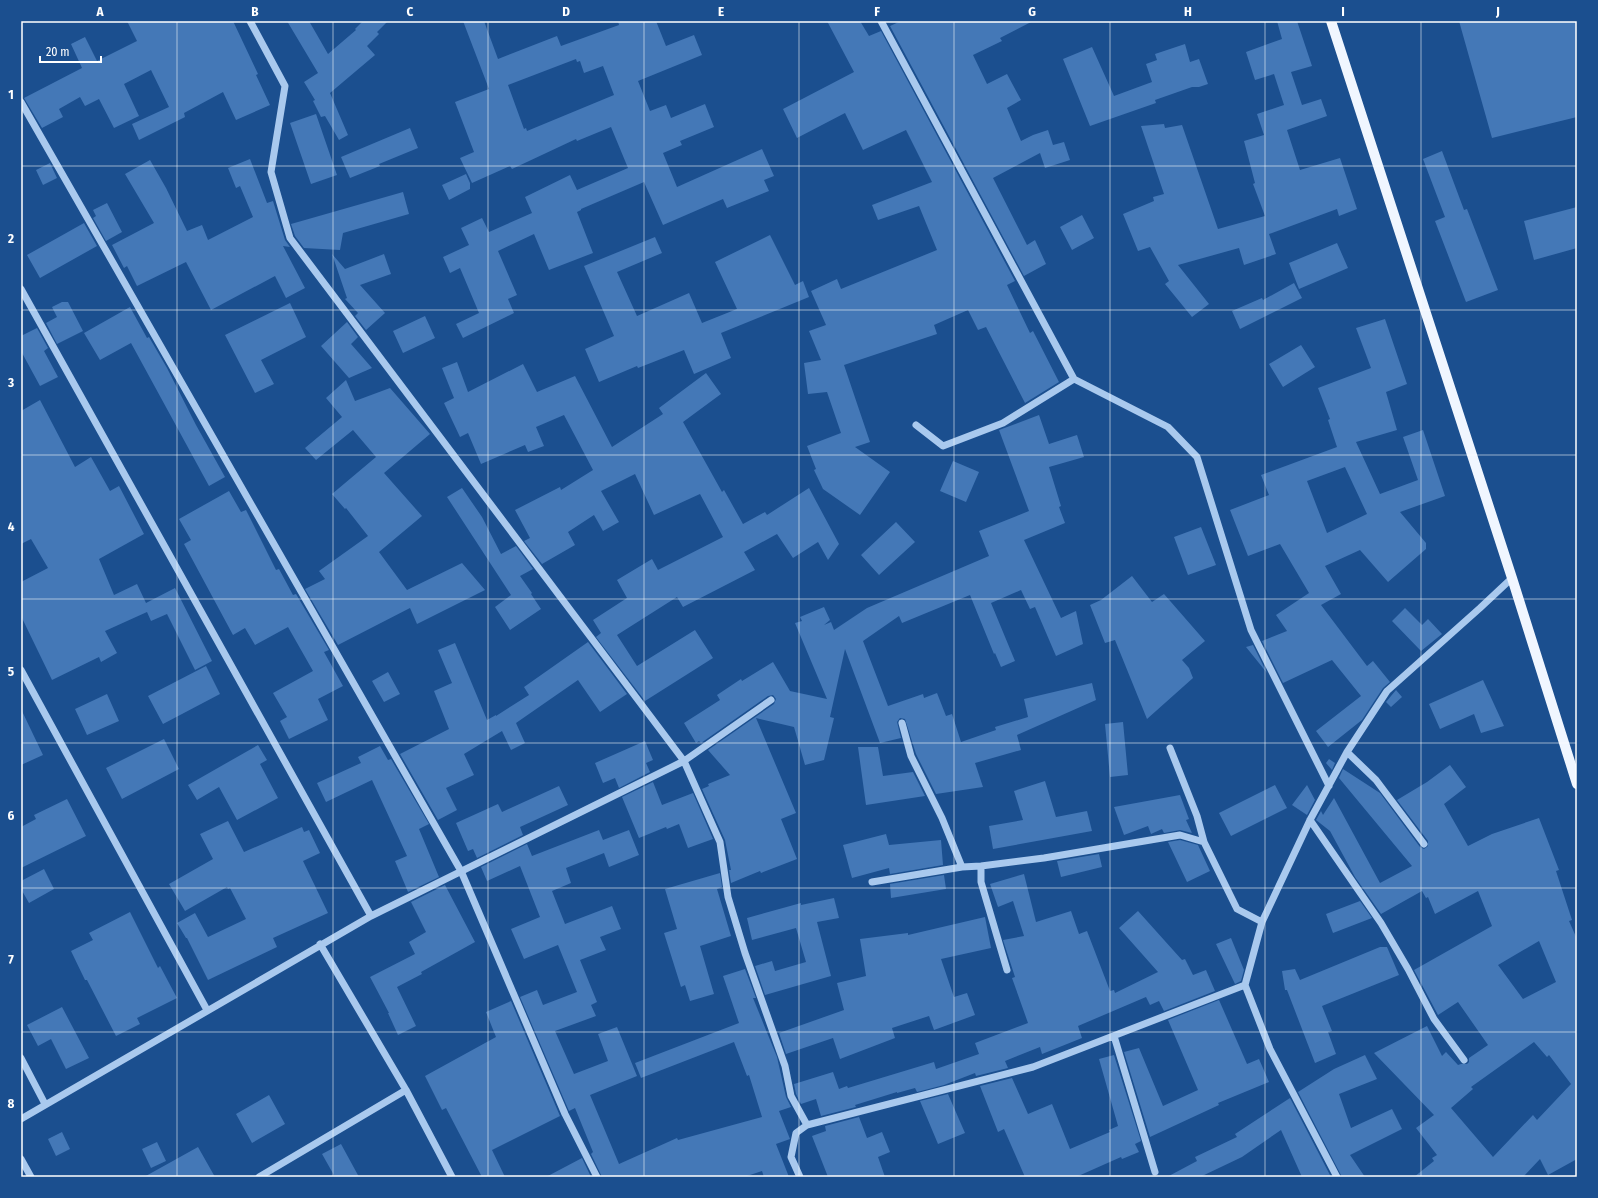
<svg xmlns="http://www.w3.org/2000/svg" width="1598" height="1198" viewBox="0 0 1598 1198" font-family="'Fira Sans Condensed',sans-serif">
<rect width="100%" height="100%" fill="#1b4f8f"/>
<path fill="#4478b7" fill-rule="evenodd" d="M127,21h106l25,53 -2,1 14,30 -34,15 -13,-28 -39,21 1,4 -46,23 -7,-16 37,-17 -18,-37 -27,14 15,32 -25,12 -15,-29 -14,7 -5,-9 -21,12 4,8 -21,11 -18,-30 58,-30 -11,-24 14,-7 12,24 40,-20z
M287,21h22l19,33 28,-24 -1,-1 8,-8h25l-11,11 2,2 -12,12 8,9 -45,38 18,42 -9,5 -14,-24 -4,1 -8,-16 2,-1 -11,-18 14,-9z
M463,21h21l14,38 59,-23 4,10 58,-21 -1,-4h38l10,25 28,-11 8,20 -64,26 12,30 16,-6 5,13 34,-14 9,23 -34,14 2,4 -19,8 14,34 85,-38 12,27 -10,4 5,11 -42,17 -4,-9 -60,26 -19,-43 -63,27v1l-4,2 16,41 -44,17 -15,-36 -36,17 19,44 -9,4 6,14 -51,25 -7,-14 23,-11 -19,-45 -10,5 -7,-16 26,-12 -8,-17 21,-10 7,14 43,-19 -7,-16 45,-22 7,15 51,-22 -17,-41 -34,14 -1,-2 -64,30 -2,-3 -38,17 -12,-25 14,-6 -19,-50 34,-13zM576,59l1,3 3,-1 4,12 19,-7 11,29 -87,36 -1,-3 -2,1 -16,-44z
M827,21h33l9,15 12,-5 134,250 -8,4 23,48 3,-2 26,51 -34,21 -39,-76 -8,3 -10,-20 -34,15 3,9 -93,31 26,77 -15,5 35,25 -30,43 -37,-26 -9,-19 2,-1 -9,-23 34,-13 -14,-41 -19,2 -4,-31 17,-3 -12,-29 17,-6 -15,-34 26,-12 4,10 96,-39 -18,-44 -41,14 -6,-15 60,-23 -26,-52 -43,20 -18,-37 -48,25 -14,-29 71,-37z
M901,21h132l-33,17 2,3 -29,14 14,29 20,-10 14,26 -14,8 14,33 12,-6 15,-5 5,15 11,-3 6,18 -25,8 -5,-15 -47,25 34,67 8,-5 11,24 -22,12 -134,-250z
M1277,21h20l15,45 -21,6 11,33 19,-6 6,17 -40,14 13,40 40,-12 17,51 -18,7 -2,-7 -68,25 7,20 -32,11 -5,-17 -61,17 31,39 -17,13 -27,-33 4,-3 -19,-34 -12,4 -15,-37 31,-13 -1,-4 11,-3 -23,-68 23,-2 1,4 17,-3 36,104 47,-13 -12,-32 2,-1 -11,-42 20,-6 -7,-21 27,-9 -10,-31 -19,6 -9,-28 36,-13z
M1459,21h118v96l-85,21z
M1185,44l5,18 9,-3 9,25 -9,3h-7l-37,13 1,3 -66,23 -27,-67 29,-12 22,49 38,-14 -6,-18 11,-4 -2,-6z
M316,114l21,61 -26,9 -21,-61z
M410,128l8,20 -39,16 1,2 -30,12 -9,-21z
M1442,151l22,59 3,-1 31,81 -32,12 -31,-81 10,-4 -22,-58z
M250,159l17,44 6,-2 12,39 5,7 -7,-1 22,42 -19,10 -11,-22 -64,34 -25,-48 -49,24 -10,-20 -3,2 -12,-23 42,-22 -29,-49 25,-14 16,28 21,43 15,-6 6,15 45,-23 -13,-31 -4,2 -8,-20z
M50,163l7,15 -14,7 -7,-15z
M466,174l4,9v6l-21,11 -7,-15z
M403,192l6,22 -66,19 -3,17 -36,-2 -9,-12 -4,-12z
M107,203l15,29 -16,9 -13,-23 3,-2 -3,-6z
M1577,207v41l-43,12 -10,-39z
M1082,215l12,23 -22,12 -12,-23z
M84,223l13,23 -57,32 -13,-23z
M770,235l25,50 8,-4 6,16 -88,36 10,25 -37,16 -10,-24 -46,18 -1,-2 -38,16 -14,-33 29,-13 -30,-70 71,-29 7,16 -45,19 20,44 52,-23 13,30 35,-14 -22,-47z
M1337,243l11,25 -49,21 -10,-26z
M332,254l13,15 39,-15 7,20 -31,11 25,28 -19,17 -11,-14 3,-3 -13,-14 2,-1z
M1294,283l8,15 -62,31 -8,-18 30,-13 1,2z
M62,302h6l15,29 -26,13 -11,-21 11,-6 -5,-10z
M290,303l16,34 -45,23 13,24 -19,9 -30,-58z
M130,307l17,31 2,-1 18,31 29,57 29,52 -16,9 -78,-143 -31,17 -16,-27z
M425,316l10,22 -32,15 -10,-22z
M1385,319l22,65 -21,8 11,38 -41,12 24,52 38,-14 -15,-43 20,-7 22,66 -45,16 26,31v6l-38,33 -28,-32 -35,16 16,28 -20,11 46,61 6,-5 17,21 -7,6 -21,32 -34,27 -12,-16 45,-35 -29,-36 -49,23 -21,-42 25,-10 -11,-16 33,-22 -29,-49 -32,12 -18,-46 39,-15 -8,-20 76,-28 -9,-27 2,-1 -12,-31 53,-20 -15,-40zM1345,467l22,47 -40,19 -20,-52z
M347,322l11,15 -7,7 21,24 -23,10 -28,-32z
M37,328l11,20 -4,3 14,26 -18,9 -19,-35v-15z
M1301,345l14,22 -32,20 -14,-23z
M457,362l11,30 55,-28 14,28 38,-16 37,71 51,-33 -4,-6 47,-35 15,21 -38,28 39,70 2,-2 19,34 22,-12 2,3 42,-27 30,56 -11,16 -10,-18 -25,16 -16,-24 -33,18 11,18 -72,37 -6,-10 -60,38 20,31 58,-36 18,28 -68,43 -49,-64 5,-4 -8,-13 34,-22 -10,-18 35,-21 6,11 65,-33 -23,-43 -46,21 -19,-41 -34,17 18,31 -16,9 -9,-16 -26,17 7,13 -33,19 -18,-23 6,-3 -15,-28 45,-23 1,3 32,-20 -29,-55 -28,12 8,19 -16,6 -3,-7 -44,19 -13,-31 -8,4 -16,-34 10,-5 -12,-30z
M346,380l9,21 35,-13 40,46 -46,39 38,43 -43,36 28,38 55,-27 23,27 -68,34 -7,-16 -72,37 -33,-56 20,-10 -6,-8 49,-35 -22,-28 -1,1 -13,-15 44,-37 -23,-27 -37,30 -11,-12 37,-31 -16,-19z
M40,400l35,67 16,-10 19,34 9,-5 25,48 -45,25 15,36 23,-11 9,19 29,-15 37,73 -17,9 -28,-56 -16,7 -4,-9 -42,19 12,22 -16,9 -2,-5 -47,23 -31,-64v-34l27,-14 -17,-29 -10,5v-133z
M1039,415l10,29 28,-9 7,22 -35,10 12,39 -2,1 6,16 -41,17 37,78 15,-7 7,33 -27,12 -21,-49 -5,2 -9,-19 -30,13 24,58 -14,6 -6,-14 -1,1 -24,-59 -68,28 -3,-7 -36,25 25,65 35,-12 1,4 13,-5 9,23 6,-2 9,28 35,-12 -1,-3 33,-10 -4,-18 68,-16 4,17 -79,35 4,15 -46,13 8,24 -47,7 -20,-40 -11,-35 -5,-1 -3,4 4,16 -21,5 -35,-94 -15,68 4,1 -10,42 -19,5 -11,-38 -38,-9 40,95 -15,6 16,40 -36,14 -1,-2 -29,12 -2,-13h2l-6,-30 -23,-51 7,-3 -1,-2 22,-9 -22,-25 66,-46 2,-5 -3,-4 -5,1 -67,47 -2,-2 -3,2 -12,-20 36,-23 -3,-5 24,-16 1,2 31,-19 17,29 37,8 -32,-76 7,-2 -2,-4 24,-10 6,13 -6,5 7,-3 3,8 33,-22 122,-52 -10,-25 50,-20 -30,-81z
M953,461l26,11 -13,30 -26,-11z
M462,488l20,29 19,37 15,-8 17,23 -13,7 12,17 -1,1 10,15 -31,21 -15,-23 16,-12 -64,-98z
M229,491l12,21 5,-2 30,60 3,-1 14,26 3,-1 33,56 -5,2 19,34 -25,13 10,21 -39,19 -9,-18 7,-4 -14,-24 40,-22 -25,-44 -33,18 -10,-17 -12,7 -49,-91 7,-4 -12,-21z
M896,522l19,20 -36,33 -18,-20z
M1201,527l15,38 -28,10 -14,-38z
M1132,576l20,26 12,-8 41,47 -23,19 7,8 4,10 -46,41 -32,-79 -10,3 -15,-38 11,-5z
M1405,608l17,17 6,-6 14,15 -21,17 -29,-30z
M588,642l39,52 -27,18 -22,-32 -62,43 9,20 -14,7 -9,-19 -38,23 10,21 -28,13 11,22 -19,10 -38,-66 49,-25 -15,-38 18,-8 -14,-33 17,-7 32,77 9,-5v1l33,-21 -5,-8z
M1253,645l14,28 -21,-26z
M206,666l14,28 -57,30 -15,-28z
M388,672l12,22 -16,8 -12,-21z
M1483,680l21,46 -23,7 -7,-19 -34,15 -11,-25z
M1396,690l6,7 -11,10 -5,-5z
M107,694l12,27 -32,14 -12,-26z
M21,709l22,46 -22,10z
M1123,722l5,53 -18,2 -5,-53z
M164,739l15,30 -57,30 -16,-31z
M645,741l8,19 -7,3 4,9 -31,16 -4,-10 -12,5 -8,-20z
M258,745l9,15 -7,4 18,34 -41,22 -18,-33 -22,13 -9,-15z
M380,746l8,14 3,-1 38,65 -10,5 20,48 -31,15 -13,-31 12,-5 -35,-76 -46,22 -9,-19 44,-20 -3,-6z
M858,747h20l5,29 30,-4 12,24 -59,9z
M1329,759l6,4 -3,7 -6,-7z
M1450,765l16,22 -22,17 24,42 24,-12 47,-16 20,52 -3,1 16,49 -3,1 8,18v220l-29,16 -8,-16 -17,18h-109l20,-16 -2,-3 5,-3 -21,-27 18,-13 -60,-62 53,-27 15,30 4,-4 12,13 3,-1h6l2,-2v-4l19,-13 -30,-43 -20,13 -24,-45 78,-44 -14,-35 -43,23 -7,-17 -2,1 -4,-7 -41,23 -26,-37 -25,-46 -14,-11 5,-9 2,4 11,-17 46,85 32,-17 -73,-88 4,-9 37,24 40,54 4,2 4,-3v-5l-31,-41 30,-18zM1539,941l17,41 -33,17 -25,-34zM1534,1042l13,15 2,-2 22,29 -34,36 -4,-5 -40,42 -42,-49 22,-19 -2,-2z
M1045,781l11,36 31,-6 5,20 -99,18 -4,-23 34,-6 -9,-29z
M653,782l9,23 31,-12 20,46 -25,9 -9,-24 -12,5 -1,-2 -27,11 -17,-41z
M1275,785l12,23 -56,28 -12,-23z
M1307,785l8,15 -8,15 -15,-10z
M559,786l9,19 -48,22 3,8 -46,23 -4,-9 -5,2 -12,-28 42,-19 4,8z
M1180,795l9,24 -3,1 6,13 -12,-3 -16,3 -2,-4 -11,5 -3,-8 -24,9 -10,-28z
M67,799l19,37 -65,32v-41l15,-8 -2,-4z
M228,821l16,31 58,-25 2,5 5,-2 11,23 -17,8 25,52 -55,25 4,9 -69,33 -21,-42h-1l-9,-15 18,-10 13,24 38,-18 -16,-31 -2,1 -1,-2 -42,24 -16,-27 44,-25 -13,-25z
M599,830l4,10 26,-10 10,25 -30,12 -5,-14 -38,15 5,15 -19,8 13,33 47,-18 9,23 -21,8 6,13 -26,10 17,42 -6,3 5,11 -41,15 19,43 34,-13 -10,-27 19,-7 20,49 -47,19 29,69 58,-26 1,2 84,-23 -13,-42 -2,1 -13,-34 -93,36 -6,-15 104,-40 -16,-47 22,-7 11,29h-3l24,59 9,40 5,10 -12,4 11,28 -14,5 13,33h-25l-2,-6 -18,6h-142l-11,-23 2,-2 -18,-44 -6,3 -49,-114 17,-7 6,15 34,-13 -19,-47 -34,14 -13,-30 29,-12 -20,-51 -33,15 -6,-14 46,-23 5,12z
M886,834l3,11 52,-5 2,25 -53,9 -1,-6 -37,10 -9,-33z
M1180,840l18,5 12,26 -23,11 -19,-40z
M1099,854l3,13 -41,10 -4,-16z
M44,869l10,20 -25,14 -8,-14v-8z
M720,873l2,14 -5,2 14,47 -31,10 14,48 -24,7 -5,-16 -4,2 -17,-54 13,-4 -12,-40z
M1024,874l12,48 35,-11 8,23 8,-3 23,60 4,-1 1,3 43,-21 -39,-44 19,-17 44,49 3,-1 8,16 13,-5 9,21 -51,20 -5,-10 -9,4 -4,-8 -68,29 4,12 -40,16 -2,-7 -35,14 3,7 -32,8 -1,-3 -31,12 -27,7 -2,-4 -18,5v-1l-42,13 1,2 -35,9 -5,-17 -15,5 -5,-10 -2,-10 39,-12 6,17 8,-3 1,2 86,-26 2,7 43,-15 -4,-11 53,-20 -16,-45 3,-1 -12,-37 21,-4 -11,-35 -15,6 -8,-23z
M944,875l2,14 -55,9 -1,-14z
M445,885l30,57 -54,30 1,2 -25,13 19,39 -18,9 -10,-22h1l-19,-36 45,-23 -6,-12 17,-10 -15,-30z
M834,898l5,20 -22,4 14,54 -66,19 -10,-29 17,-5 3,10 31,-9 -10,-34 -44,12 -5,-22 54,-15v2z
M1360,901l12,17 -39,15 -7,-19z
M130,912l28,56 2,-2 17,32 -40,20 3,6 -24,12 -29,-56h-2l-14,-29 22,-11 -4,-7z
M985,917l6,31 -50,11 13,38 13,-4 8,22 -41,15 -5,-14 -37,12 3,10 -55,21 -7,-21 -47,16 -7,-21 65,-23 -7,-27 29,-7 -6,-37 48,-6v2z
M1231,938l13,32 -3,11 -6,3 -19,-40z
M1380,947h7l12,28 -77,31 10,25 -4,1 8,22 -21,9 -28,-73h-2l-3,-19 13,-2 5,11z
M1219,1000l28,64 12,-5 10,23 -51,21 1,2 -69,32 -26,-85 15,-4 24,58 35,-16 -30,-70z
M511,1001l49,115 -68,34 13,27h-23l-36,-69 -4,2 -17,-34 71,-39 -10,-25z
M62,1007l27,51 -23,11 -15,-30 -13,7 -11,-21z
M1114,1055l27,86 -6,3 4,8 -17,7 -1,-2 -45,20h-51l-21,-48 -6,3 -18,-46 32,-8 16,36 24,-10 18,45 40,-17 -1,-2 9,-4 -19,-67z
M1365,1055l12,24 -38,15 12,34 41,-19 10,20 -52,26 15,22h-23l-44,-85 36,-23z
M948,1094l17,39 -27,11 -18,-43z
M269,1095l16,29 -33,19 -16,-29z
M1290,1098l41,79h-29l-21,-47 -39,27 -42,20h-33l30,-16 -2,-4 42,-20 -2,-3z
M859,1117l8,21 15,-6 8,20 -12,5 7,20h-57l-16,-41 14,-5 -1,-5z
M62,1132l8,17 -14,7 -8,-17z
M157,1142l9,19 -15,7 -9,-19z
M341,1144l18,33h-24l-13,-23z
M198,1147l17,30h-71z
M582,1158l9,19h-45z"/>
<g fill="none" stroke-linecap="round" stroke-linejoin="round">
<path stroke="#a9c9ee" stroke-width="7" d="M250,21l35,65 -14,86 19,66 394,523 36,81 8,55 17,56 40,113 6,30 16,29
M881,21l193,358 94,48 29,30 54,173 78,156
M21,102l440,769 104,243 32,63
M21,289l350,627
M916,425l27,21 60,-23 71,-44
M21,670l186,340
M902,723l9,33 31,62 20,49 19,-1 63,-8 136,-23 24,7 33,67 25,13
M1170,748l27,68 7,26
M1347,752l29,28 48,64
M1310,820l71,103 27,46 26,50 30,41
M981,866v16l26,88
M872,882l90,-15
M320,944l86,146 46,87
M1114,1036l41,136
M21,1058l24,46
M21,1119l350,-203 313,-155 87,-61
M21,1159l10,18
M259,1177l147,-87
M800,1177l-9,-20 5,-24 11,-8 226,-58 212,-82
M1337,1177l-67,-128 -25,-64 17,-63 48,-102 37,-68 40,-61 93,-83 32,-30"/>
<path stroke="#f0f6ff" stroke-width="10" d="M1331,21l181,557 65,206"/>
</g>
<path fill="none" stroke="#fff" stroke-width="1" stroke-opacity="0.55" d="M177,21v1156M333,21v1156M488,21v1156M644,21v1156M799,21v1156M954,21v1156M1110,21v1156M1265,21v1156M1421,21v1156M21,166h1556M21,310h1556M21,455h1556M21,599h1556M21,743h1556M21,888h1556M21,1032h1556"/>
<rect width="1598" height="1198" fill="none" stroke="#1b4f8f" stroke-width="44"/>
<path d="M40 56v6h61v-6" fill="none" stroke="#ffffff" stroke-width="2"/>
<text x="46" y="56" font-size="12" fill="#ffffff" stroke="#1b4f8f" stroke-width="3" paint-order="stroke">20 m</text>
<rect x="22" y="22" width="1554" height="1154" fill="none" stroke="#fff" stroke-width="1.5"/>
<g font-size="13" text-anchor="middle" font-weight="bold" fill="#fff">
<text x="100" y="16">A</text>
<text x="255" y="16">B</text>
<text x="410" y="16">C</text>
<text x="566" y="16">D</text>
<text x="721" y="16">E</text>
<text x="877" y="16">F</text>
<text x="1032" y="16">G</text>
<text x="1188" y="16">H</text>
<text x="1343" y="16">I</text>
<text x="1498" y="16">J</text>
<text x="11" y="99">1</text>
<text x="11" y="243">2</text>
<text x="11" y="387">3</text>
<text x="11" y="531">4</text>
<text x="11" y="676">5</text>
<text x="11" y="820">6</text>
<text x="11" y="964">7</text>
<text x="11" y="1108">8</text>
</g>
</svg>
